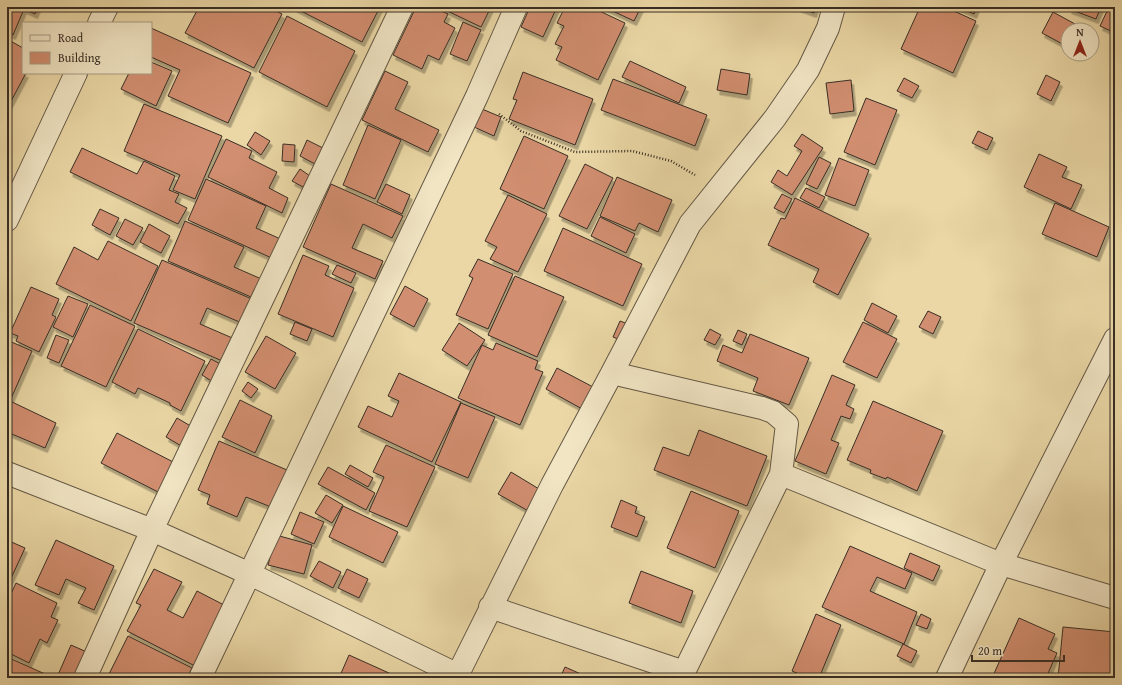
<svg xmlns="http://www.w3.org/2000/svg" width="1122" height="685" viewBox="0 0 1122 685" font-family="'Gentium Book Plus',serif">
<defs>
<filter id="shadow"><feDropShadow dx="2.5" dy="4.5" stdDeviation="0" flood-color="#0004"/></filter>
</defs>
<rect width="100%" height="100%" fill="#ead7a5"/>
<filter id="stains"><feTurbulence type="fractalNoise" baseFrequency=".005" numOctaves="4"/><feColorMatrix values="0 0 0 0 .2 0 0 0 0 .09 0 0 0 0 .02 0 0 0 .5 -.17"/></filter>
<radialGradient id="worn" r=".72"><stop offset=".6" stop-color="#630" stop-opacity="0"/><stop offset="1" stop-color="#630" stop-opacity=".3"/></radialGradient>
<path fill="#d18e6f" stroke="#382e26" filter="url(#shadow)" d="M7,7h31l-3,7 -11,-5 -11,26 -6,-3z
M199,7h70l13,7 -28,54 -69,-35z
M293,7h87l-18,35z
M416,7h16l16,7 -4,8 11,6 -16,32 -11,-5 -6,14 -29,-14z
M439,7h52l-10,20z
M530,7h27l-14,30 -22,-10z
M565,7h26l34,16 -27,57 -42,-20 6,-13 -7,-3 9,-18 -7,-3z
M604,7h37l-7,14z
M797,7h19l-2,6z
M920,7h25l31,14 -23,52 -52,-24z
M958,7h19l-3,7z
M1070,7h31l-5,12 -27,-10z
M1109,7h6v26l-15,-7z
M1053,12l33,18h-18v17l-26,-14z
M287,16l68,35 -28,56 -68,-35z
M463,22l18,8 -14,31 -17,-7z
M151,28l100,45 -23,50 -60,-27 12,-26 -29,-13z
M7,39l16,9v25h3l-17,32 -2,-1z
M630,61l56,26 -7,16 -57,-26z
M151,62l21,9 -16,35 -35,-17 8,-16h22z
M721,69l29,5 -3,21 -30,-5z
M385,71l23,11 -13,27 44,21 -11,22 -66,-32z
M523,72l70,27 -18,46 -66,-26 8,-19 -4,-1z
M1046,75l14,7 -9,19 -14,-7z
M904,78l15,8 -7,12 -15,-7z
M613,79l94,36 -12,31 -94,-36z
M851,80l3,31 -24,3 -4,-31z
M866,98l31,12 -22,55 -31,-13z
M144,104l78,32 -27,63 -22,-9 7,-15 -56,-24z
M482,109l19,8 -7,19 -20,-9z
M368,125l33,15 -26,59 -32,-14z
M978,131l15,7 -6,12 -15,-7z
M255,132l15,9 -9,14 -14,-10z
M802,134l21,14 -31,47 -21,-13 7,-12 9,6 15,-25 -8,-5z
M524,136l44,20 -24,53 -44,-20z
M226,139l26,12 -3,7 28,14 -8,16 19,10 -6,15 -74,-36z
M307,140l16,8 -8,16 -15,-8z
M283,144l12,1 -1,17 -12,-1z
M82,148l55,26 7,-13 31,15 -6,14 10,4 -4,8 12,6 -9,16 -108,-52z
M1039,154l28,13 -5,10 20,8 -11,24 -47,-22z
M819,157l12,6 -14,26 -11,-5z
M839,158l30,12 -14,36 -30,-11z
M585,164l28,14 -26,51 -28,-13z
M300,169l10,7 -7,11 -11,-6z
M617,177l55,23 -14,32 -19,-9 -4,8 -35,-15z
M206,179l60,27 -10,22 29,13 -9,19 -88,-40z
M331,184l72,32 -11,22 -29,-14 -11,24 31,13 -8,18 -72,-32z
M386,184l24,11 -8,19 -25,-12z
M806,188l19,9 -6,11 -19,-10z
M782,194l10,5 -8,14 -10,-5z
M508,195l39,19 -29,58 -28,-13 7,-12 -12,-6z
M795,198l74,36 -31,61 -25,-13 6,-13 -51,-24 13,-27 4,1z
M1055,203l54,24 -12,30 -55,-23z
M100,209l19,9 -9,17 -18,-10z
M600,217l35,17 -9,19 -35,-17z
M125,219l18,9 -10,17 -17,-9z
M185,221l59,26 -10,20 32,14 -8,19 -90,-39z
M149,224l21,12 -9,17 -21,-11z
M563,228l79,36 -19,42 -79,-35z
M108,241l50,25 -27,55 -75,-37 18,-37 24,13z
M303,255l26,11 -4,9 29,13 -21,49 -55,-23z
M478,259l35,15 -25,55 -32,-14 17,-37 -4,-2z
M162,260l92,40 -10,24 -37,-16 -7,16 37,16 -10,23 -93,-40z
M337,265l19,8 -5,10 -19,-9z
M515,276l49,21 -27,60 -49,-22z
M405,286l23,13 -14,28 -24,-13z
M31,287l28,12 -7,16 4,2 -17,35 -23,-11 2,-5 -8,-3z
M68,296l20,8 -15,33 -20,-10z
M872,303l25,13 -9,17 -24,-13z
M90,305l45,21 -29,61 -45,-21z
M928,311l13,6 -8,17 -14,-7z
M620,321l13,5 -7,16 -13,-5z
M295,322l17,7 -5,12 -17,-7z
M863,322l34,17 -20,39 -34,-16z
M459,323l26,17 -18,26 -25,-16z
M138,329l67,32 -24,50 -11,-6v-2l-32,-15 -3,6 -23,-12z
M710,329l11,6 -6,10 -11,-5z
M738,330l9,4 -5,11 -9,-4z
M750,334l59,24 -20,47 -36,-14 5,-13 -41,-17 6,-16 19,8z
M56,335l13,5 -10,23 -12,-5z
M266,336l30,17 -21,36 -30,-17z
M7,340l25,11 -22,50 46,22 -11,25 -38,-16z
M496,343l42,18 -3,8 8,3 -23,53 -62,-27 24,-53 11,5z
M211,359l15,8 -10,17 -14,-9z
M557,368l38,20 -11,22 -38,-21z
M399,373l62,29 -29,60 -74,-35 10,-21 24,11 7,-16 -11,-5z
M832,375l23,10 -9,20 8,4 -4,10 -9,-3 -10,24 8,3 -13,31 -31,-13z
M248,382l10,7 -7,9 -9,-7z
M240,400l32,16 -17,37 -33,-16z
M873,401l70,30 -26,60 -30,-14 -1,2 -16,-6 1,-3 -24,-10z
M461,403l34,14 -27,61 -33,-14z
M177,418l17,10 -11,19 -17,-10z
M699,430l68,26 -20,50 -93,-36 9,-23 26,9z
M117,433l60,31 -15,30 -61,-31z
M219,441l68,29 -16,37 -25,-10 -9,20 -30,-13 3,-9 -12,-5z
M386,445l49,22 -28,60 -38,-16 15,-34 -11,-5z
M350,465l23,13 -5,9 -23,-13z
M328,467l47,26 -9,17 -48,-26z
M511,472l33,20 -12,21 -34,-19z
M691,491l48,20 -24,57 -48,-20z
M326,495l17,10 -11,18 -17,-10z
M621,500l16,7 -2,6 10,4 -8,20 -26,-10z
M343,506l55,26 -15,31 -54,-26z
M300,512l24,10 -10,22 -23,-10z
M276,535l36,10 -8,29 -36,-9z
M7,540l18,8 -18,39z
M56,540l58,26 -20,44 -16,-7 8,-15 -20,-9 -7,16 -24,-10z
M850,546l62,27 -7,16 -28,-12 -7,14 47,21 -13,32 -82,-37z
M910,553l30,13 -7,15 -29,-13z
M319,561l22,11 -8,16 -23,-12z
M154,569l28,13 -15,28 16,8 14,-27 29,15 -31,60 -68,-35 14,-26 -5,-2z
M347,569l21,10 -9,19 -21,-10z
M641,571l52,20 -12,32 -52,-20z
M16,583l41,20 -6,14 7,3 -11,23 -7,-4 -11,24 -22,-11v-50z
M816,614l25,11 -22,53h-11l-16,-7z
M921,614l10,5 -4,10 -11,-4z
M1019,618l36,16 -7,15 9,4 -11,25h-54z
M1063,627l52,5v46h-57z
M128,636l64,32 -5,10h-80z
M903,644l14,7 -6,12 -14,-7z
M71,645l18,8 -10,25h-12l-9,-3z
M349,655l51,23h-61z
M7,657l47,21h-47z
M565,667l25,11h-30z"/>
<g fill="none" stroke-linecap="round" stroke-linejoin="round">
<g stroke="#645846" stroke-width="24">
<path id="minor" d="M99,23l8,-16
M7,220l69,-147
M7,473l145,57 98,44 208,101
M781,474l220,90 114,34
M490,607l194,65 97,-198 6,-50 -14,-12 -11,-4 -150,-35
M85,678l67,-148 250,-523
M200,678l277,-582 39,-89
M456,678l96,-193 60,-112 78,-149 85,-106 33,-48 20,-42 6,-21
M947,678l54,-114 114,-225"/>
</g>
<path stroke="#382e26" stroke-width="2.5" stroke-dasharray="1 2" stroke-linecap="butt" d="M499,114l22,17 54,21 57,-1 39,10 24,14"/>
<use href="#minor" stroke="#f1e5c4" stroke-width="22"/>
</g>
<rect width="1122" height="685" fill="none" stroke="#ead7a5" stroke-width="24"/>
<rect x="8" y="8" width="1106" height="669" fill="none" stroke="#382e26" stroke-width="2"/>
<rect x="12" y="12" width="1098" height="661" fill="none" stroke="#382e26"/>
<rect x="22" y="22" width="130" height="52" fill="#f1e5c4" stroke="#a79c85"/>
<rect x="30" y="35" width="20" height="6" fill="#f1e5c4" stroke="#a79c85"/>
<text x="58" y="42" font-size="12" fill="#382e26">Road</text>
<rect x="30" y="52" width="20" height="12" fill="#d18e6f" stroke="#a79c85"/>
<text x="58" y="62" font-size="12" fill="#382e26">Building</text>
<g transform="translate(1080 42)"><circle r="19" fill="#f1e5c4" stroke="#a79c85"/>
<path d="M0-3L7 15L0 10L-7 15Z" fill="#8f2418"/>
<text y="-6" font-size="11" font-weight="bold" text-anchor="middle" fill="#382e26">N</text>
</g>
<path d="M972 655v6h92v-6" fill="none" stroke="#382e26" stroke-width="2"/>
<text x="978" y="655" font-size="12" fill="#382e26" stroke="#f1e5c4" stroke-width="3" paint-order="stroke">20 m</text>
<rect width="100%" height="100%" filter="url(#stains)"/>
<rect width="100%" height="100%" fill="url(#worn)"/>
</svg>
